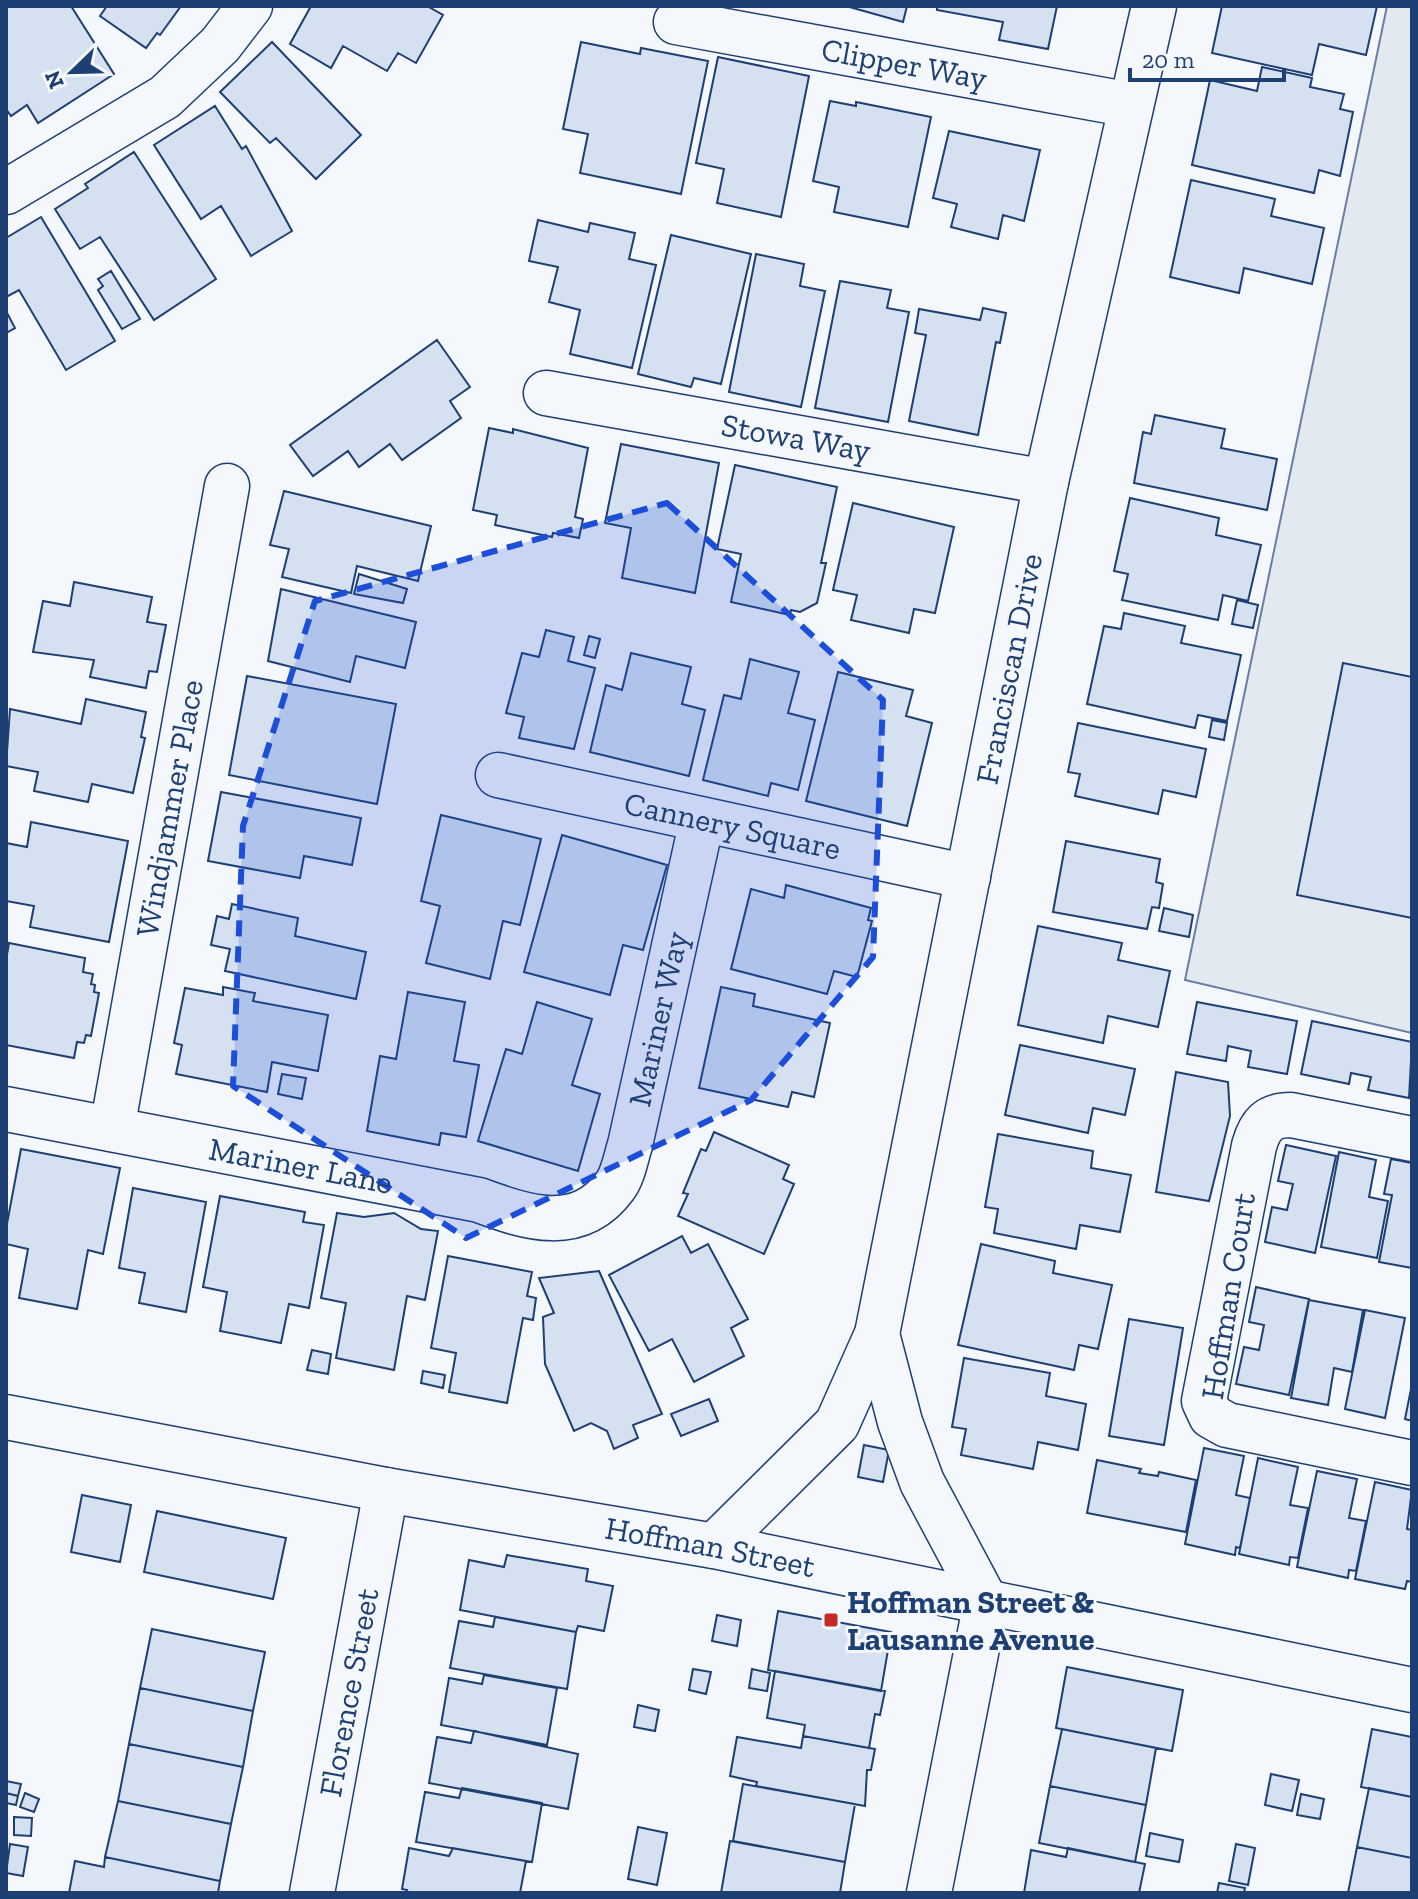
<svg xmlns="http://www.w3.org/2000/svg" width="1418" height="1899" viewBox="0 0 1418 1899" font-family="'Zilla Slab',serif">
<rect width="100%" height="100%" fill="#f4f7fb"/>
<path fill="#e3e9f0" stroke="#687fa3" stroke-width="2" d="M1387,6h25v1027l-227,-53z"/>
<path fill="#d5e0f0" stroke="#1d3f73" stroke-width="2" d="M6,6h65l43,68 -76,49 -11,-18 -16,11 -5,-7z
M107,6h74l-21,29 -3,-2 -11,15 -46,-32z
M311,6h116l16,9 -27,48 -18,-10 -11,18 -44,-25 -12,22 -41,-24z
M846,6h61l-4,16z
M937,6h120l-9,43 -49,-9 4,-18 -66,-12z
M1222,6h155l-11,49 -47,-11 -7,31 -100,-22z
M272,42l89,93 -45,44 -40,-41 -6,5 -50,-51z
M581,42l59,12 1,-6 67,13 -27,133 -101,-21 8,-39 -25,-5z
M718,57l91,19 -28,141 -64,-14 7,-34 -28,-6z
M1262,67l50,11 -2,9 34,7 -4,15 13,3 -13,64 -21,-6 -5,23 -122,-28 18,-85 47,11z
M830,101l26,5v-4l75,15 -23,110 -74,-15 5,-25 -26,-6z
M215,106l27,43 4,-3 46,85 -41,25 -30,-50 -20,13 -47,-74z
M949,131l91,19 -16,71 -21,-6 -5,24 -47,-12 6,-23 -24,-6z
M134,152l82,127 -62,41 -54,-83 -20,12 -25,-40 33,-21 -3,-4z
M1191,180l84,19 -4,17 53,12 -12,56 -68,-16 -5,25 -69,-16z
M41,217l74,124 -49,29 -47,-80 -13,7v-59z
M538,220l50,12 2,-9 45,10 -6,26 27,6 -24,103 -62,-14 10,-44 -31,-8 9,-35 -29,-6z
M671,235l80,19 -30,130 -27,-6 -3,9 -53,-13z
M756,254l48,10 -4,22 25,5 -24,116 -72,-15z
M111,271l29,48 -18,10 -24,-39 5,-4 -5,-7z
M840,281l51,9 -4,18 22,4 -21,110 -73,-14z
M983,308l23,5 -6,30 -4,-1 -18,93 -69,-14 17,-86 -11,-2 4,-24 61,11z
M6,311l9,17 -9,5z
M437,340l33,47 -20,14 11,17 -59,42 -12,-16 -31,23 -11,-16 -35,25 -23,-31z
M1155,415l70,14 -4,19 56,11 -10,51 -133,-27 9,-51 8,2z
M489,428l24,5v-4l75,19 -13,69 8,2 -4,19 -26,-5 -1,4 -57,-12 2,-10 -24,-5z
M621,444l98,19 -24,130 -73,-15 9,-50 -26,-5z
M735,465l102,22 -16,76h5l-9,40 -17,9 -9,-2 -1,5 -59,-13 10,-48 -24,-5z
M284,491l147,35 -13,55 -61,-15 -6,27 -69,-16 7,-28 -19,-4z
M1130,498l89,20 -3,17 45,10 -13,56 -25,-6 -5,25 -96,-20 6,-26 -14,-3z
M853,503l101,24 -19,86 -21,-4 -5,24 -58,-13 6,-25 -24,-5z
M359,574l48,15 -4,14 -49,-9z
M74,582l78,15 -5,25 19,3 -9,47 -8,-1 -3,17 -56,-11 4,-17 -61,-8 10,-51 27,5z
M281,589l135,33 -11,46 -49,-12 -6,26 -82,-21z
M1237,600l21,5 -5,23 -21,-4z
M1124,613l61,13 -4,17 60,12 -14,66 -29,-6 -3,13 -108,-24 17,-78 17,3z
M546,630l28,7 -6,24 27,7 -21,81 -55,-11 5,-21 -18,-4 16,-60 17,4z
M589,636l11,3 -5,19 -11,-3z
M631,653l60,14 -9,37 23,6 -16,66 -99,-24 16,-67 16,5z
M750,659l49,13 -11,41 27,7 -17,70 -27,-7 -3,13 -65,-16 21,-85 17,4z
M1343,663l69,14v241l-115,-23z
M838,672l75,18 -7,26 26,7 -25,103 -101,-25z
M247,676l149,28 -19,100 -148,-29z
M86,699l60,13 -5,25 4,1 -12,55 -41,-9 -4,18 -54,-11 4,-19 -32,-6 4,-57 71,15z
M1212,720l15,3 -3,17 -15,-3z
M1078,723l128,26 -10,48 -33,-7 -5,24 -83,-18 5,-22 -12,-2z
M221,792l140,26 -9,47 -48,-9 -4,22 -92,-17z
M441,815l100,24 -21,86 -17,-4 -13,58 -64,-16 14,-57 -19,-5z
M31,822l97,19 -19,101 -79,-15 4,-21 -28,-5v-58l21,4z
M562,835l105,30 -24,85 -20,-5 -13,50 -86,-23z
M1066,841l94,18 -4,23 7,2 -4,24 -7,-1 -5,22 -94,-17z
M786,885l85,23 -3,12 4,1 -15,56 -23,-6 -7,23 -96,-25 20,-80 33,9z
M232,904l66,14 -3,18 71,16 -10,47 -131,-28 5,-22 -19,-4 6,-29 12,3z
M1164,908l29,7 -4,22 -30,-6z
M1038,926l84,17 -4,17 52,11 -12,56 -50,-11 -5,27 -85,-18z
M9,943l76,15 -2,14 10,2 -2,10 4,1 -1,7 5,1 -8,43 -5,-1 -2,8 -7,-1 -3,16 -68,-13v-85z
M223,987l32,6 -2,8 75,14 -10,56 -46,-9 -5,30 -91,-18 6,-29 -8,-2 11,-55 38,7z
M721,987l34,7 -2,12 77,17 -16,74 -22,-5 -4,15 -89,-19z
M408,992l57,10 -11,59 25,4 -13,72 -25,-4 -2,12 -72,-14 13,-75 16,3z
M537,1002l55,17 -20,66 28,9 -22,77 -100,-30 28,-92 16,5z
M1197,1002l100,19 -10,53 -39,-7 3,-16 -23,-5 -2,15 -39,-7z
M1312,1021l100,21 -3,56 -41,-8 3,-13 -20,-4 -2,11 -48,-10z
M1020,1045l115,24 -10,46 -32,-7 -5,25 -83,-18z
M1176,1072l52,10 2,34 -21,85 -53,-9z
M282,1074l24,4 -4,21 -24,-5z
M714,1132l75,33 -6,14 11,5 -30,70 -86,-38 10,-22 -5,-1 18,-44 5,2z
M998,1134l95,17 -2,17 40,7 -11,57 -40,-7 -4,24 -82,-16 4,-24 -13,-2z
M1286,1145l50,11 -21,97 -50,-11 7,-35 15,3 6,-26 -15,-3z
M21,1149l99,19 -17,86 -15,-4 -11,59 -58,-11 9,-49 -22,-5v-15z
M1339,1152l37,8 -7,37 19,4 -11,57 -56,-11z
M1391,1159l21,4v105l-33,-6 13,-67 -8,-1z
M133,1188l73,14 -20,110 -47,-9 6,-30 -26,-5z
M220,1196l85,16 -2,10 21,3 -15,83 -20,-4 -8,39 -61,-12 7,-39 -24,-5z
M337,1213l27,4 30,-4 27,16 17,2 -13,69 -18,-4 -13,74 -58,-12 10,-55 -25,-5z
M682,1236l9,17 17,-9 40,75 -17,9 13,28 -50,26 -22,-43 -23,12 -40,-76z
M981,1244l74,17 -2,12 59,12 -14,64 -19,-4 -5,25 -116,-25z
M448,1256l84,16 -5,24 9,2 -3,22 -10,-2 -16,85 -58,-11 7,-39 -25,-5z
M599,1271l63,143 -29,11 5,13 -24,11 -7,-18 -16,-8 -17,8 -29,-67 -2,-47 11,-4 -15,-35z
M1256,1287l53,12 -20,96 -53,-11 8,-37 15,3 5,-25 -15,-3z
M1309,1300l54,10 -11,62 -18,-4 -6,37 -37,-7z
M1365,1310l40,8 -20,100 -40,-9z
M1129,1319l54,9 -19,117 -55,-9z
M312,1350l19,4 -3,20 -21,-4z
M964,1358l86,15 -4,23 40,8 -8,46 -40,-8 -5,27 -72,-14 5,-26 -14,-2z
M423,1371l22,4 -2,13 -22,-5z
M1412,1384v37l-7,-2z
M709,1399l9,22 -37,15 -10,-22z
M864,1445l25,5 -6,32 -25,-5z
M1204,1448l40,8 -8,39 14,3 -10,50 -4,-1 -1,8 -50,-11z
M1258,1458l40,9 -8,38 18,3 -10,50 -8,-1 -1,8 -50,-11z
M1097,1460l44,9 -2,4 19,3 1,-4 37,8 -10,52 -99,-19z
M1317,1471l40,8 -8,39 17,3 -10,50 -7,-1 -1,8 -51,-11z
M1375,1482l37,8 -5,39 5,1v52l-5,-1 -2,8 -50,-10z
M82,1495l49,10 -11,57 -49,-10z
M157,1511l129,27 -13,61 -129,-27z
M507,1555l81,14 -2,12 27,5 -9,45 -26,-5 -2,6 -116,-22 9,-50 35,7z
M778,1611l113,21 -10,59 -113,-21z
M717,1615l24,5 -4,26 -25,-5z
M495,1617l81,15 -9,57 -117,-21 9,-47 34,6z
M152,1629l113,23 -12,59 -113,-23z
M1067,1667l116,23 -11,61 -116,-23z
M693,1669l18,3 -5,22 -17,-4z
M752,1669l18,4 -3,18 -18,-3z
M775,1671l110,20 -5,24 -5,-1 -6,34 -66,-12 2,-11 -38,-7z
M484,1675l73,13 -10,57 -106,-20 8,-47 33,6z
M140,1688l113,23 -10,56 -114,-23z
M638,1705l21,5 -4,21 -21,-4z
M1062,1729l94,19 -10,57 -96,-19z
M1372,1729l40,8v60l-51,-10z
M474,1731l104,23 -10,55 -139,-26 8,-46 34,6z
M803,1736l72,13 -4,21h-4l-2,36 -109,-20 1,-4 -27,-6 7,-39 64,11z
M129,1744l114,23 -12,57 -113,-23z
M1271,1774l28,6 -7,31 -27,-6z
M6,1781l15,3 -3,12 -12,-3z
M743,1784l112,20 -10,58 -112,-21z
M1050,1786l96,19 -11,57 -96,-19z
M462,1788l80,15 -10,59 -116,-20 9,-50 34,6z
M1369,1788l43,9v61l-55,-11z
M6,1793l12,3 -2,9 -10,-2z
M25,1793l14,6 -5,13 -14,-5z
M1301,1794l23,5 -4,20 -23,-4z
M118,1801l113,23 -11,57 -115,-24z
M14,1817l18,1 -1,18 -17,-1z
M638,1827l29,6 -10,52 -29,-6z
M1150,1833l33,7 -4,22 -33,-6z
M730,1841l115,21 -5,31h-119z
M10,1844l18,3 -5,29 -17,-3z
M1236,1844l19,4 -7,37 -19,-4z
M1357,1847l55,11v35h-64z
M409,1848l40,8 4,-8 73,13 -6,32h-114l1,-3 -5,-1z
M1068,1848l77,16 -6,29h-115l7,-43 35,7z
M105,1857l115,24 -2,12h-149l6,-32 29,6z
M1219,1883l26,5 -1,5h-27z"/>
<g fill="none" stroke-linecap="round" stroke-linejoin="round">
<g stroke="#1d3f73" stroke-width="47">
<g id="street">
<path id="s1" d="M676,22l455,83"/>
<path d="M6,192l159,-95 55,-52 30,-39"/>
<path id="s2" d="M546,393l500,89"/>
<path id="s3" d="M498,775l470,102"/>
<path id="s4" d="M6,1109l473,91c48,18 100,35 136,-14 8,-10 11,-29 15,-41l72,-325"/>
<path id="s5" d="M112,1129l115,-643"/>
<path d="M1412,1139l-121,-24c-23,0 -31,10 -37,31l-50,255 7,15 16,9 185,38"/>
<path d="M877,1334l23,88 22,60 64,120 -57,291"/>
<path id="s6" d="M6,1417l380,73 328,56 698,144"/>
<path id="s7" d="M714,1546l123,-122 40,-90 169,-852 108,-476"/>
<path id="s8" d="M312,1893l74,-403"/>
</g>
</g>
<use href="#street" stroke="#f4f7fb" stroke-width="44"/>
</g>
<path fill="#1d4ed8" fill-opacity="0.2" stroke="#1d4ed8" stroke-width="6" stroke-dasharray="16 10" stroke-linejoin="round" d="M667,503l216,197 -10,257 -122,143 -285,138 -233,-152 10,-260 72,-225z"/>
<rect fill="#c62828" stroke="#f4f7fb" stroke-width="3" x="823" y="1612" width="16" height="16" rx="4"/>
<g text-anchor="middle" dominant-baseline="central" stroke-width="6" stroke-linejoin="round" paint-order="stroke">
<g font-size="32" fill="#1d3f73" stroke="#f4f7fb">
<text stroke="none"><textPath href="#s1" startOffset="232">Clipper Way</textPath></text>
<text stroke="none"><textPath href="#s2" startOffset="254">Stowa Way</textPath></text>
<text stroke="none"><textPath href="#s7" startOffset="950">Franciscan Drive</textPath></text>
<text stroke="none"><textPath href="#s5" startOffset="326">Windjammer Place</textPath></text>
<text stroke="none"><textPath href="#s3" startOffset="240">Cannery Square</textPath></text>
<text stroke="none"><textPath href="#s4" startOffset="804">Mariner Way</textPath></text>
<text stroke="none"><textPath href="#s4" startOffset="300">Mariner Lane</textPath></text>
<text transform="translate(1228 1296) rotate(-81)">Hoffman Court</text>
<text stroke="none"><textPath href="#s6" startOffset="716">Hoffman Street</textPath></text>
<text stroke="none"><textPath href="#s8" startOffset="204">Florence Street</textPath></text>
</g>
<g font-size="32" font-weight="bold" fill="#1d3f73" stroke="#f4f7fb" text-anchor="start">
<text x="847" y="1602">Hoffman Street &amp;<tspan x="847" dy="37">Lausanne Avenue</tspan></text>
</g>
</g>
<rect width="1418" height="1899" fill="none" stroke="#1d3f73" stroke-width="16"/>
<g transform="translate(72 72) rotate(247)" stroke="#f4f7fb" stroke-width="6" paint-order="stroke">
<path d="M0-6L14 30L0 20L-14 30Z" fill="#1d3f73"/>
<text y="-12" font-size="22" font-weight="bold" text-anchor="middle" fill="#1d3f73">N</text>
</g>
<path d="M1130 68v12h154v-12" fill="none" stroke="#1d3f73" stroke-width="4"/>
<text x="1142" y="68" font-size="24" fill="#1d3f73" stroke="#f4f7fb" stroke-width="6" paint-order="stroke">20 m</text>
</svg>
